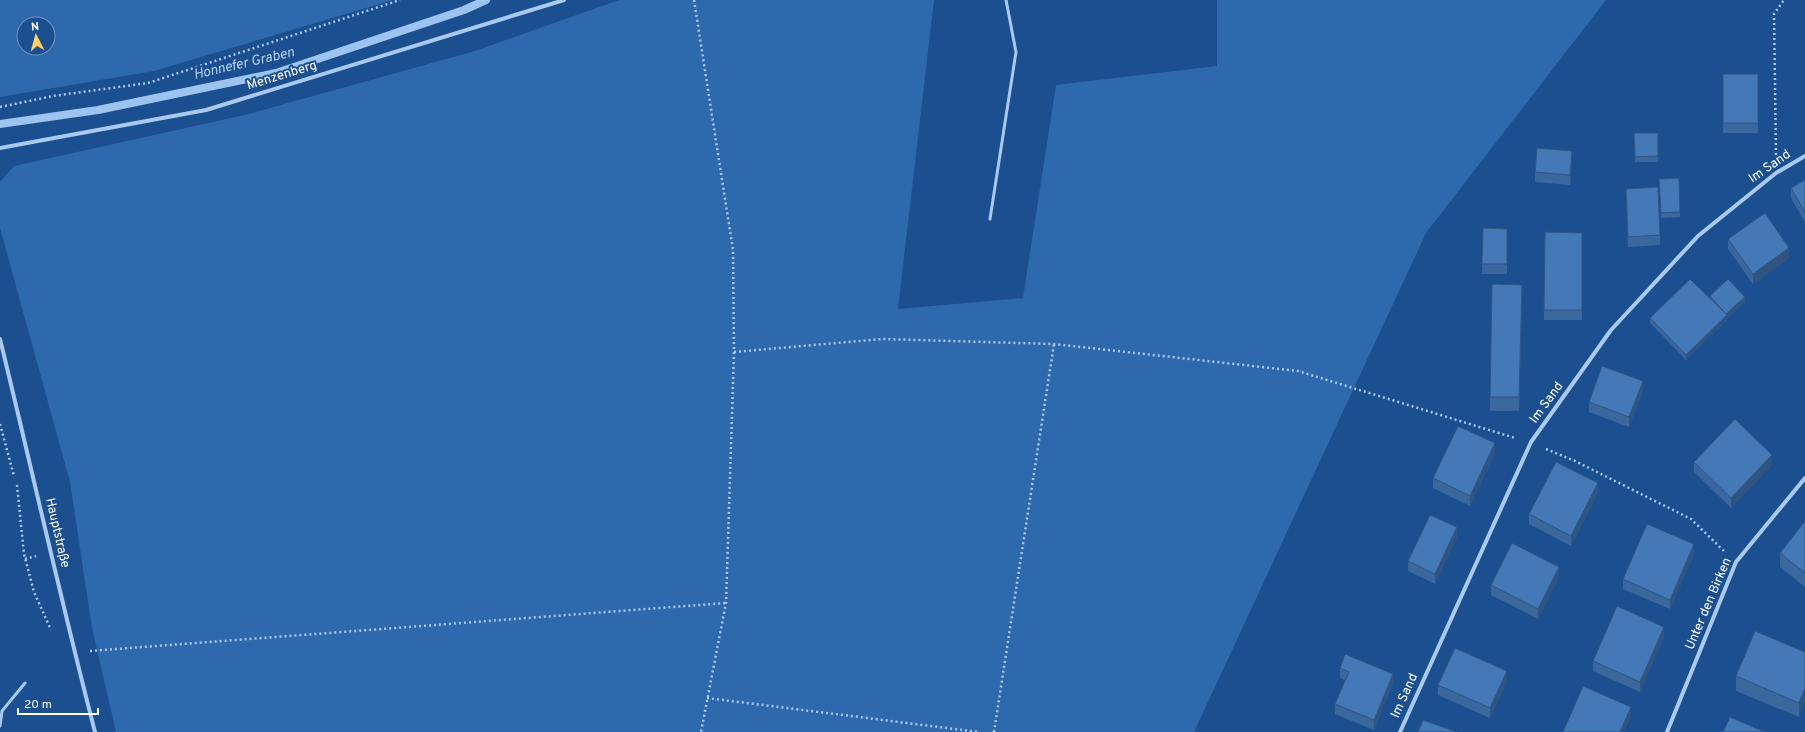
<svg xmlns="http://www.w3.org/2000/svg" width="1805" height="732" viewBox="0 0 1805 732" font-family="Overpass,sans-serif">
<rect width="100%" height="100%" fill="#1b4f8f"/>
<path fill="#2e69ad" fill-rule="evenodd" d="M0,0h393l-239,71 -154,26zM24,24h24v24h-24z
M619,0h315l-36,309 125,-11 33,-213 161,-19v-66h389l-180,233 -232,499h-1078l-24,-104 -22,-146 -70,-254v-46l14,-16 235,-52 226,-63z"/>
<g fill="none" stroke-linecap="round" stroke-linejoin="round">
<path stroke="#9cc4f0" stroke-width="8" d="M0,124l98,-14 178,-37 188,-63 22,-10"/>
<path stroke="#a9c9ee" stroke-width="2.5" stroke-dasharray="2 3" stroke-linecap="butt" d="M694,0l39,250 1,102 -8,251 -25,129
M0,107l53,-11 95,-13 252,-83
M1776,155l-2,-141 10,-14
M734,352l148,-13 172,5 244,27 217,67
M0,424l14,52
M1546,449l29,12 116,58 33,32
M17,485l7,69 10,38 17,38
M25,559l11,-3
M90,651l636,-48
M707,698l272,34
M994,732l60,-388"/>
<path stroke="#a9c9ee" stroke-width="3" d="M990,219l26,-167 -10,-52
M0,726l2,-15 23,-28"/>
<path stroke="#a9c9ee" stroke-width="4" d="M0,148l206,-38 358,-110
M0,339c32,131 61,262 95,393
M1400,732l131,-290 80,-112 87,-94 78,-63 29,-17
M1667,732l69,-170 69,-84"/>
</g>
<path fill="#3a679d" d="M1723,74h35v59h-35z
M1634,133h24v29h-23z
M1572,161l-2,24 -35,-3v-10z
M1805,180v42l-14,-24v-10z
M1659,184l21,28v5l-19,1z
M1626,189l34,46v10l-32,2z
M1483,228l24,1v45h-25z
M1545,232l37,1v87h-38z
M1728,239l61,19 -36,26 -25,-35z
M1710,296l35,6 -18,17v1l-41,40 -36,-37v-5l60,-20z
M1522,299l-3,112h-29v-14z
M1643,391l-14,36 -40,-15v-10z
M1495,453l-25,53 -37,-18v-10z
M1694,462l78,3 -41,43 -37,-36z
M1598,493l-27,53 -42,-22v-10z
M1805,521v66l-25,-20v-14z
M1457,537l-22,47 -27,-13v-10z
M1694,554l-24,55 -47,-20v-10z
M1559,577l-21,42 -47,-24v-10z
M1664,637l-24,55 -47,-21v-10z
M1805,652l-6,65 -63,-26v-15z
M1340,668l53,15 -19,47 -39,-16v-10l10,-24 -5,-2z
M1507,681l-17,37 -52,-23v-10z"/>
<path fill="#305480" d="M1572,151v10l-2,24v-10z
M1789,248v10l-36,26v-10z
M1522,285v14l-3,112v-14z
M1745,297v5l-18,17v1l-41,40v-5l40,-40v-1z
M1643,381v10l-14,36v-10z
M1495,443v10l-25,53v-10z
M1772,455v10l-41,43v-10z
M1598,483v10l-27,53v-10z
M1457,527v10l-22,47v-10z
M1694,544v10l-24,55v-9z
M1559,567v10l-21,42v-10z
M1664,627v10l-24,55v-10z
M1507,671v10l-17,37v-10z
M1393,674v9l-19,47v-10z
M1805,688v14l-6,15v-14z
M1631,707v10l-7,15h-4z"/>
<path fill="#4478b7" stroke="#305480" d="M1723,74h35v49h-35z
M1634,133h24v23l-23,1z
M1537,148l35,3 -2,24 -35,-3z
M1679,178l1,34 -19,1 -2,-34z
M1805,180v32l-14,-24z
M1658,187l2,48 -32,2 -2,-48z
M1765,213l24,35 -36,26 -25,-35z
M1483,228l24,1v35h-25z
M1545,232l37,1v77h-38z
M1690,279l37,36 -41,40 -36,-37z
M1728,279l17,18 -19,17 -16,-18z
M1492,284l30,1 -3,112h-29z
M1602,366l41,15 -14,36 -40,-15z
M1735,419l37,36 -41,43 -37,-36z
M1458,426l37,17 -25,53 -37,-18z
M1556,462l42,21 -27,53 -42,-22z
M1430,515l27,12 -22,47 -27,-13z
M1805,521v52l-25,-20z
M1647,524l47,20 -24,56 -47,-21z
M1512,543l47,24 -21,42 -47,-24z
M1617,606l47,21 -24,55 -47,-21z
M1755,631l50,21v36l-6,15 -63,-27z
M1455,648l52,23 -17,37 -52,-23z
M1345,654l48,20 -19,46 -39,-16 14,-32 -9,-4z
M1583,686l48,21 -11,25h-57z
M1730,717l35,15h-42z
M1423,720l34,12h-39z"/>
<g text-anchor="middle" dominant-baseline="central" stroke-width="4" stroke-linejoin="round" paint-order="stroke">
<g font-size="13" fill="#fff" stroke="#1b4f8f">
<text transform="translate(282 76) rotate(-17)">Menzenberg</text>
<text transform="translate(1770 167) rotate(-35)">Im Sand</text>
<text transform="translate(1547 403) rotate(-54)">Im Sand</text>
<text transform="translate(57 533) rotate(77)">Hauptstraße</text>
<text transform="translate(1709 604) rotate(-67)">Unter den Birken</text>
<text transform="translate(1405 696) rotate(-66)">Im Sand</text>
</g>
<g font-size="14" font-style="italic" fill="#b5d3f5" stroke="#1b4f8f">
<text transform="translate(244 64) rotate(-13)">Honnefer Graben</text>
</g>
</g>
<g transform="translate(36 36) rotate(354)"><circle r="19" fill="#1b4f8f" stroke="#7695bc"/>
<path d="M0-3L7 15L0 10L-7 15Z" fill="#ffd166"/>
<text y="-6" font-size="11" font-weight="bold" text-anchor="middle" fill="#ffffff">N</text>
</g>
<path d="M18 708v6h80v-6" fill="none" stroke="#ffffff" stroke-width="2"/>
<text x="24" y="708" font-size="12" fill="#ffffff" stroke="#1b4f8f" stroke-width="3" paint-order="stroke">20 m</text>
</svg>
